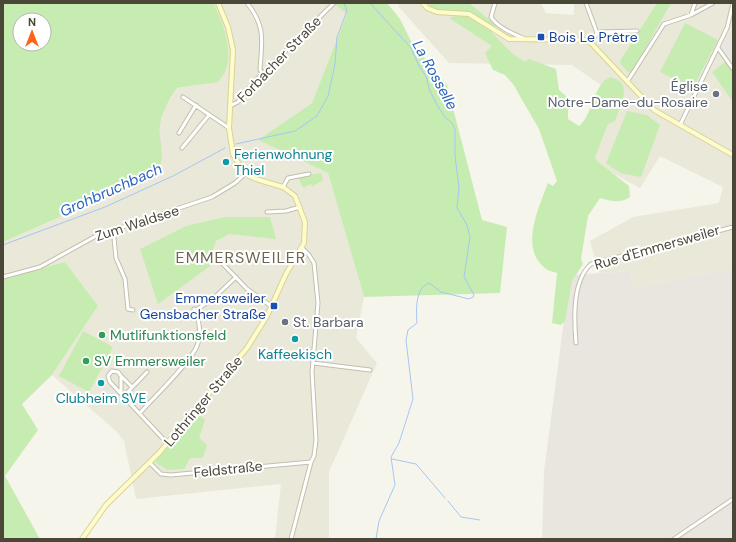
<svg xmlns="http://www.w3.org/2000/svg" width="736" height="542" viewBox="0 0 736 542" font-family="'DM Sans',sans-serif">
<rect width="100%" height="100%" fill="#f6f5eb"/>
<path fill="#eae8d9" d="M213,3h120l15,11 -36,89 -54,37 70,33 36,124 -8,41 21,25 -48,109v67h-54l6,-55 -145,15 -12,-58 -7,-9 -65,-57 46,-69 -33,-44 -62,16v-36l66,-29 90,-46 3,-17 -3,-14 1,-11 4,-15 8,-14 5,-8 28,-4 14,-70z
M401,3h140l5,10 28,2v-12h159v265l-100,20 -2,-17 -32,2 -9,-32 43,-24 86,-14 4,-16 -63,-31 -20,32 -50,-27 28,-64 -46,-32 -123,-2 -51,-57z"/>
<path fill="#e9e6df" d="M733,268v271h-191l2,-68 26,-196 61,-4 2,17z"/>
<path fill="#c7ecb2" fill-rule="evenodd" d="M3,3h210c10,17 21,50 12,69 -2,4 -5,7 -7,10l-41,6c-8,11 -15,24 -17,38 -2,12 6,30 -1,41l-90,46 -66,29zM20,20h24v24h-24z
M333,3h54l13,16 12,24 35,42 35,135 25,7 -7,66 -136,4 -36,-124 -70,-33 54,-37 35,-89z
M427,3h42l27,22 -4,8 21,21 12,8 4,-3 27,10 3,21 13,11 -4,7v11l11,7c15,-12 13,-42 32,-49 4,2 9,3 11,7 6,9 -4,28 -7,37l-7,3 -13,33 2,4 32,25 1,11c-10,7 -19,4 -30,1l-12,18 -7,43 2,5 -11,17 -7,40 -4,4 -9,-2 5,-50c-3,-1 -9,-2 -12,-5 -26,-20 -6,-61 3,-85l5,3 4,-5 -18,-52 -26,-45 -8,-9 -12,-5 -8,-17 7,-7 -43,-28 7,-2 -5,-5c-9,0 -17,-1 -24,-8z
M657,3h14l-36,64 -6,6 -7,-7 -2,-5z
M685,23l33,17 -25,48 -33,-16z
M726,61l7,10v31l-21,-30z
M627,111l20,4 13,10 -19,52 -21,-4 -14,-10z
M321,173l2,7 -11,7 -1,-3 -8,4 -5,-11z
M225,217h45l6,22 -47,-5 -13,7 -5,14 6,6 -59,43 -18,-55 46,-23z
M65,262l33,44 -46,69 -30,29 16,26 -33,46 35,63h-37v-261z
M83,331l30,16 -24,45 -30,-16z
M197,413l8,7 -6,18 8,7 -4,13h-13l-6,11 -17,1 -12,-8z"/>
<path fill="#e8e6e2" d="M733,34v33l-11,-17 2,-9z
M106,385l9,5 -9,18 -11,-6z"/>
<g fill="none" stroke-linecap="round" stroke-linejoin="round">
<path stroke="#a6c6f4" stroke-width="1" d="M370,3l41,45 8,18 7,10 3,13 8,16 7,11 8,7 3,6v27l4,32 -2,20 10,17 3,12 -6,40 10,18 -1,2 -4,2 -28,-7 -12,-9c-14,5 -13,28 -12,40l-9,7 -2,10 7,59 -14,44 -8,14 4,28 -16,36 -3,18
M236,144l59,-13 22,-15 11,-20 7,-32 2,-27 10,-26 -3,-8
M3,245l102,-38 68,-31 52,-28
M392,459l24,5 29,34
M448,501l13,16 19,3"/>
<g stroke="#c2bfad" stroke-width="5">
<path id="minor" d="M247,3c19,23 15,39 13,66l2,5
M495,3l-4,14c7,11 23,17 34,22
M586,3l11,30
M691,15l4,-12
M591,43l6,-10 3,-1 37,-1
M718,48l15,21
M627,82l37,-58 27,-9 22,-12
M183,97l46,31
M230,106l8,-4 14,-18 82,-81
M680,125l47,-97 6,-25
M179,133l17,-28
M182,148l27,-33
M283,187l5,-9 21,-4
M267,212l19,-1 14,-4
M111,230l3,8 2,20 9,21 3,30 5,1
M221,262l26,27 24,17
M3,277l37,-10 56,-31 116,-39 23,-14 11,-10
M195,311l21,-15 20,-19
M576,343c-2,-24 -4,-62 15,-79l142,-37
M313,363l57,7
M121,376l11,11
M121,393v-17l-3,-4 -6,-1 -4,5 2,6 57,61
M124,396l23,-24
M140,413c14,-16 48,-48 56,-65 6,-12 4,-27 -2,-39
M150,463l11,11 10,1 140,-13
M291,539l20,-77 3,-6 2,-16 -4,-68 6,-69 -4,-40 -5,-8 -7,-7
M674,539l59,-40"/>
</g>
<g stroke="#d8d399" stroke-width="6">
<path id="secondary" d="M423,3l4,5 10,4 32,2 40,25 77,1 5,3 63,67 79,45
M82,539l24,-34 53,-52 88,-105 20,-32 19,-42 18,-31 1,-21 -10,-26 -12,-9 -24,-7 -10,-4 -8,-8 -8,-14 -4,-26 4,-78 -5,-23 -10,-24"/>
</g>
<use href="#minor" stroke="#fff" stroke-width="3"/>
<use href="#secondary" stroke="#fffccc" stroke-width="4"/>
</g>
<g fill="#1a4fb4" stroke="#fff" stroke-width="1.5">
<rect x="537" y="33" width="8" height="8" rx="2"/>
<rect x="270" y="302" width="8" height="8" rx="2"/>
</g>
<g fill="#6b7280" stroke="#fff" stroke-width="1.5">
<circle cx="716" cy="94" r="4"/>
<circle cx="285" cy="322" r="4"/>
</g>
<g fill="#0f9aa8" stroke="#fff" stroke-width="1.5">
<circle cx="226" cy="162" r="4"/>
<circle cx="295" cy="339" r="4"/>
<circle cx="101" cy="383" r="4"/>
</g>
<g fill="#2e9e5b" stroke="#fff" stroke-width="1.5">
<circle cx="102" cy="335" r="4"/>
<circle cx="86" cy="361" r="4"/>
</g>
<g text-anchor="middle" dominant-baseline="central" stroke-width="4" stroke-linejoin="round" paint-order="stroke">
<g font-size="14" fill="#164399" stroke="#fff" text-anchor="start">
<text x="549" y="37">Bois Le Prêtre</text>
<text x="266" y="298" text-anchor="end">Emmersweiler<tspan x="266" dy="16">Gensbacher Straße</tspan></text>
</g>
<g font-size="14" fill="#4b4738" stroke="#fff">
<text transform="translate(279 59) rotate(-46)">Forbacher Straße</text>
<text transform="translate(137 223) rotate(-18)">Zum Waldsee</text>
<text transform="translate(657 247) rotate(-16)">Rue d'Emmersweiler</text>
<text transform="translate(203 401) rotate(-50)">Lothringer Straße</text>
<text transform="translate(228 469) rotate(-6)">Feldstraße</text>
</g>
<g font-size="14" fill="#5b616d" stroke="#fff" text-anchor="end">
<text x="708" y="86">Église<tspan x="708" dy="16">Notre-Dame-du-Rosaire</tspan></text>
<text x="293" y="322" text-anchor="start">St. Barbara</text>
</g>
<g font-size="14" fill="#0d838f" stroke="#fff">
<text x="234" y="154" text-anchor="start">Ferienwohnung<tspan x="234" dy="16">Thiel</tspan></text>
<text x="295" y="354">Kaffeekisch</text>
<text x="101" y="398">Clubheim SVE</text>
</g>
<g font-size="14" fill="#27864d" stroke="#fff" text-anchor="start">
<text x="110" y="335">Mutlifunktionsfeld</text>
<text x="94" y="361">SV Emmersweiler</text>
</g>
<g font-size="15" font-style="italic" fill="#2a65be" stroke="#fff">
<text transform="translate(435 75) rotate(61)">La Rosselle</text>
<text transform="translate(111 190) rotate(-24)">Grohbruchbach</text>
</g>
<g font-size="16" letter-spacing="1" fill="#6e674f" stroke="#fff">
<text x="241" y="257">EMMERSWEILER</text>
</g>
</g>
<rect width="736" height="542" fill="none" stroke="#4b4738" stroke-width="8"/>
<g transform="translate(32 32)"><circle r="19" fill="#ffffff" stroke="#b7b5af"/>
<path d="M0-3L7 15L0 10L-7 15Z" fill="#ff6519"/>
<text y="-6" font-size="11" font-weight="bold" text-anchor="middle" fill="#4b4738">N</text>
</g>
</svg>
